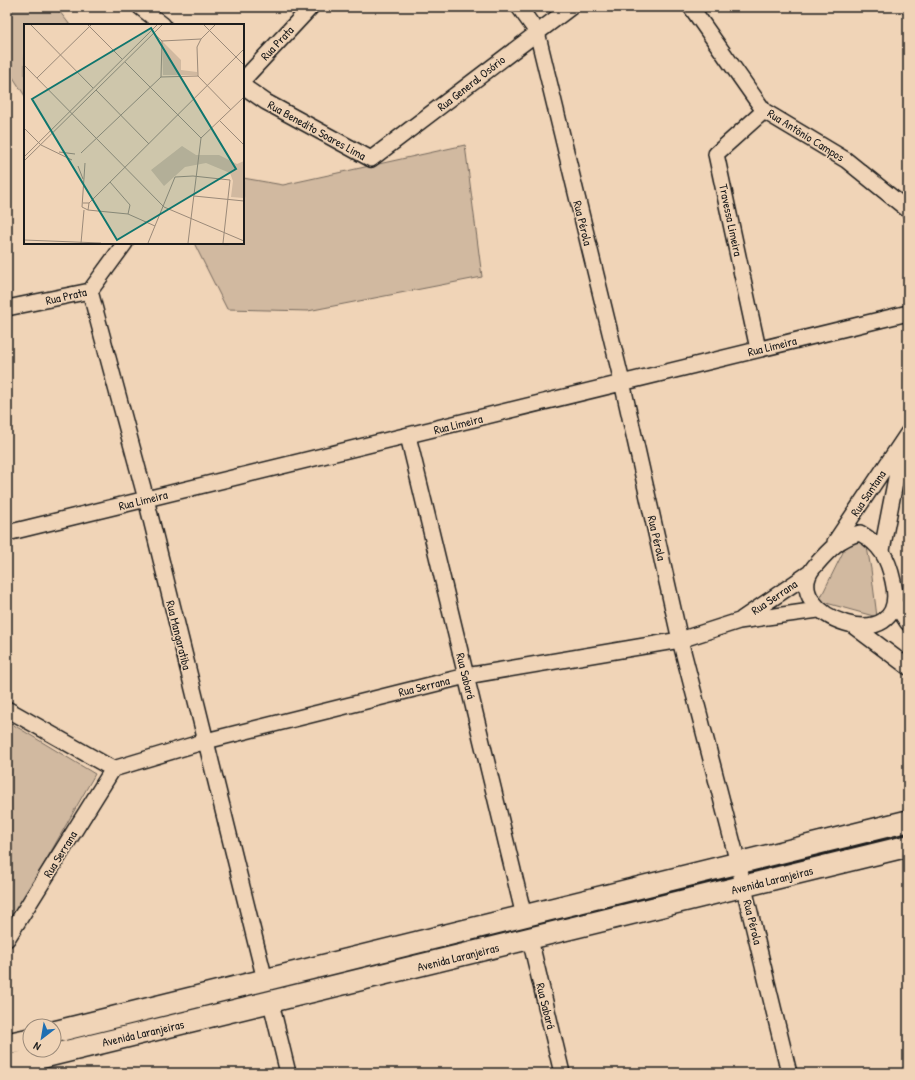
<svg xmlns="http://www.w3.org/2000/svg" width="915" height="1080" viewBox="0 0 915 1080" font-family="'Patrick Hand',sans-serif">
<rect width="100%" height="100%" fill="#f0d4b7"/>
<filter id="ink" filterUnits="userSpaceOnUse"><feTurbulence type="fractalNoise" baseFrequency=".025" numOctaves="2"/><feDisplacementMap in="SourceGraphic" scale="8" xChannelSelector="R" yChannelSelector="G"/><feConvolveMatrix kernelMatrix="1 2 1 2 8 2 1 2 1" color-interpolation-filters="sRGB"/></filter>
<g filter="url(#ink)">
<path fill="#d1b9a0" stroke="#766a5e" d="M7,7h49l14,18h-45v71l-18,-28z
M465,145l17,132 -174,34 -81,-2 -33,-66h49v-65l40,7z
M850,538l16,4 5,27 6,48 -58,-16z
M7,721l88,53 -88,155z"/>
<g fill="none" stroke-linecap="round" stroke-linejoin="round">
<g stroke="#1c1c1c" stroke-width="18">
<path id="street" d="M140,7l23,18
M519,7l18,25 85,350 58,258 58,223 51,210
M691,7l73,104 82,49 62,50
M243,80l68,-73
M243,86l23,16 105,57 200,-152
M90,291l56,208 119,481
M7,308l83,-17 35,-48
M758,349l-42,-195 48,-43
M408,436l116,480
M7,533l901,-220
M860,533c21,12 28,25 33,48 19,84 -119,33 -79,-14 14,-16 25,-29 46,-34z
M835,542l73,-109
M882,550l20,-103
M896,605l12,18
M742,619l66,-45
M852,625l56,42
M7,709l106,60
M7,939l106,-170 93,-28 260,-65 214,-36 59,-19 79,-11
M530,939l32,134
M271,1003l17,70"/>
</g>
<g stroke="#1c1c1c" stroke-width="24">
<path id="secondary" d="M54,1032l854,-211
M7,1044l23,-5
M7,1066l901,-220"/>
</g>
<use href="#street" stroke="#f0d4b7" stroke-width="15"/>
<use href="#secondary" stroke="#f0d4b7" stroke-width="21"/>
</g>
</g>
<g text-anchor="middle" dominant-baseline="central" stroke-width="3" stroke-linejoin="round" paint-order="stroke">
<g font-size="12" fill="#1c1c1c" stroke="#f0d4b7">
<text transform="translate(277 43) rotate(-47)">Rua Prata</text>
<text transform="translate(471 83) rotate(-38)">Rua General Osório</text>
<text transform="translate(317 130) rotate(29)">Rua Benedito Soares Lima</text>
<text transform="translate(806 135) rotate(32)">Rua Antônio Campos</text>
<text transform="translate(731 220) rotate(78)">Travessa Limeira</text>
<text transform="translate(583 223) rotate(76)">Rua Pérola</text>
<text transform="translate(66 296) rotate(-13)">Rua Prata</text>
<text transform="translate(772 346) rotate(-14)">Rua Limeira</text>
<text transform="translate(458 424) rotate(-14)">Rua Limeira</text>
<text transform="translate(868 493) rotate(-56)">Rua Santana</text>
<text transform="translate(143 500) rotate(-14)">Rua Limeira</text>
<text transform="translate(657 538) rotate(77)">Rua Pérola</text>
<text transform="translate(774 597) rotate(-34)">Rua Serrana</text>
<text transform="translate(179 635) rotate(76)">Rua Mangaratiba</text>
<text transform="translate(466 676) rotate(76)">Rua Sabará</text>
<text transform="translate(424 686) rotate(-14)">Rua Serrana</text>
<text transform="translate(60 854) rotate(-58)">Rua Serrana</text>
<text transform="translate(772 880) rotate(-14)">Avenida Laranjeiras</text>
<text transform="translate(753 922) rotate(76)">Rua Pérola</text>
<text transform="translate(458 957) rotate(-14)">Avenida Laranjeiras</text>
<text transform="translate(546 1006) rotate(76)">Rua Sabará</text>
<text transform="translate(143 1033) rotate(-13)">Avenida Laranjeiras</text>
</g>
</g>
<g transform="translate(24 24)">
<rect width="220" height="220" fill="#f0d4b7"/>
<path d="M138,17l19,19v10l16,2v3h-34zM158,122l14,9h23l18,9 7,-3v37l-13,-1 2,-16 -3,-8 -24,-10 -21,4 -21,19 -13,-16z" fill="#d1b9a0"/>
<path fill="none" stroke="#9b8a79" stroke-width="1" d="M7,1l62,63M64,1l34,34M180,1l40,40M129,9l9,8M101,38l76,76M0,41l140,142 80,34M174,52l-1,-29 4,-8 14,-14M174,52l33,34M137,53l37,-1M13,54l54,-53M72,66l53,54M196,97l24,24M0,104l17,17 31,15M35,128l16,2M57,129l80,-76 1,-36 39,-2M0,133l133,-132M0,137l138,-136M54,142l5,13M86,158l20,23 -2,9M170,172l50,5M59,179h6l-1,7 -6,-3 3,-44M65,179l155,-154M64,186l40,4 27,12M0,216l77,3M57,219l3,-33M124,219l27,-66 18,-1 37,4 -7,63M164,219l13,-105 43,-41"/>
<path fill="#0f766e" fill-opacity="0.15" stroke="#0f766e" stroke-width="2" d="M127,4l85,141 -119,71 -85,-141z"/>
<rect width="220" height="220" fill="none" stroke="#1c1c1c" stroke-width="2"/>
</g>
<rect width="915" height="1080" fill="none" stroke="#f0d4b7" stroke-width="24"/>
<rect x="12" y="12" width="891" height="1056" fill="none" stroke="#1c1c1c" stroke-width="1.5" filter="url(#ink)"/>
<g transform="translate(42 1038) rotate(211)"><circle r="19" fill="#f0d4b7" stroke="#9b8a79"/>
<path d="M0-3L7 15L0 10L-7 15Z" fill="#1f6fb2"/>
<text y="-6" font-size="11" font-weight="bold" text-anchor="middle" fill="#1c1c1c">N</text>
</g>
</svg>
